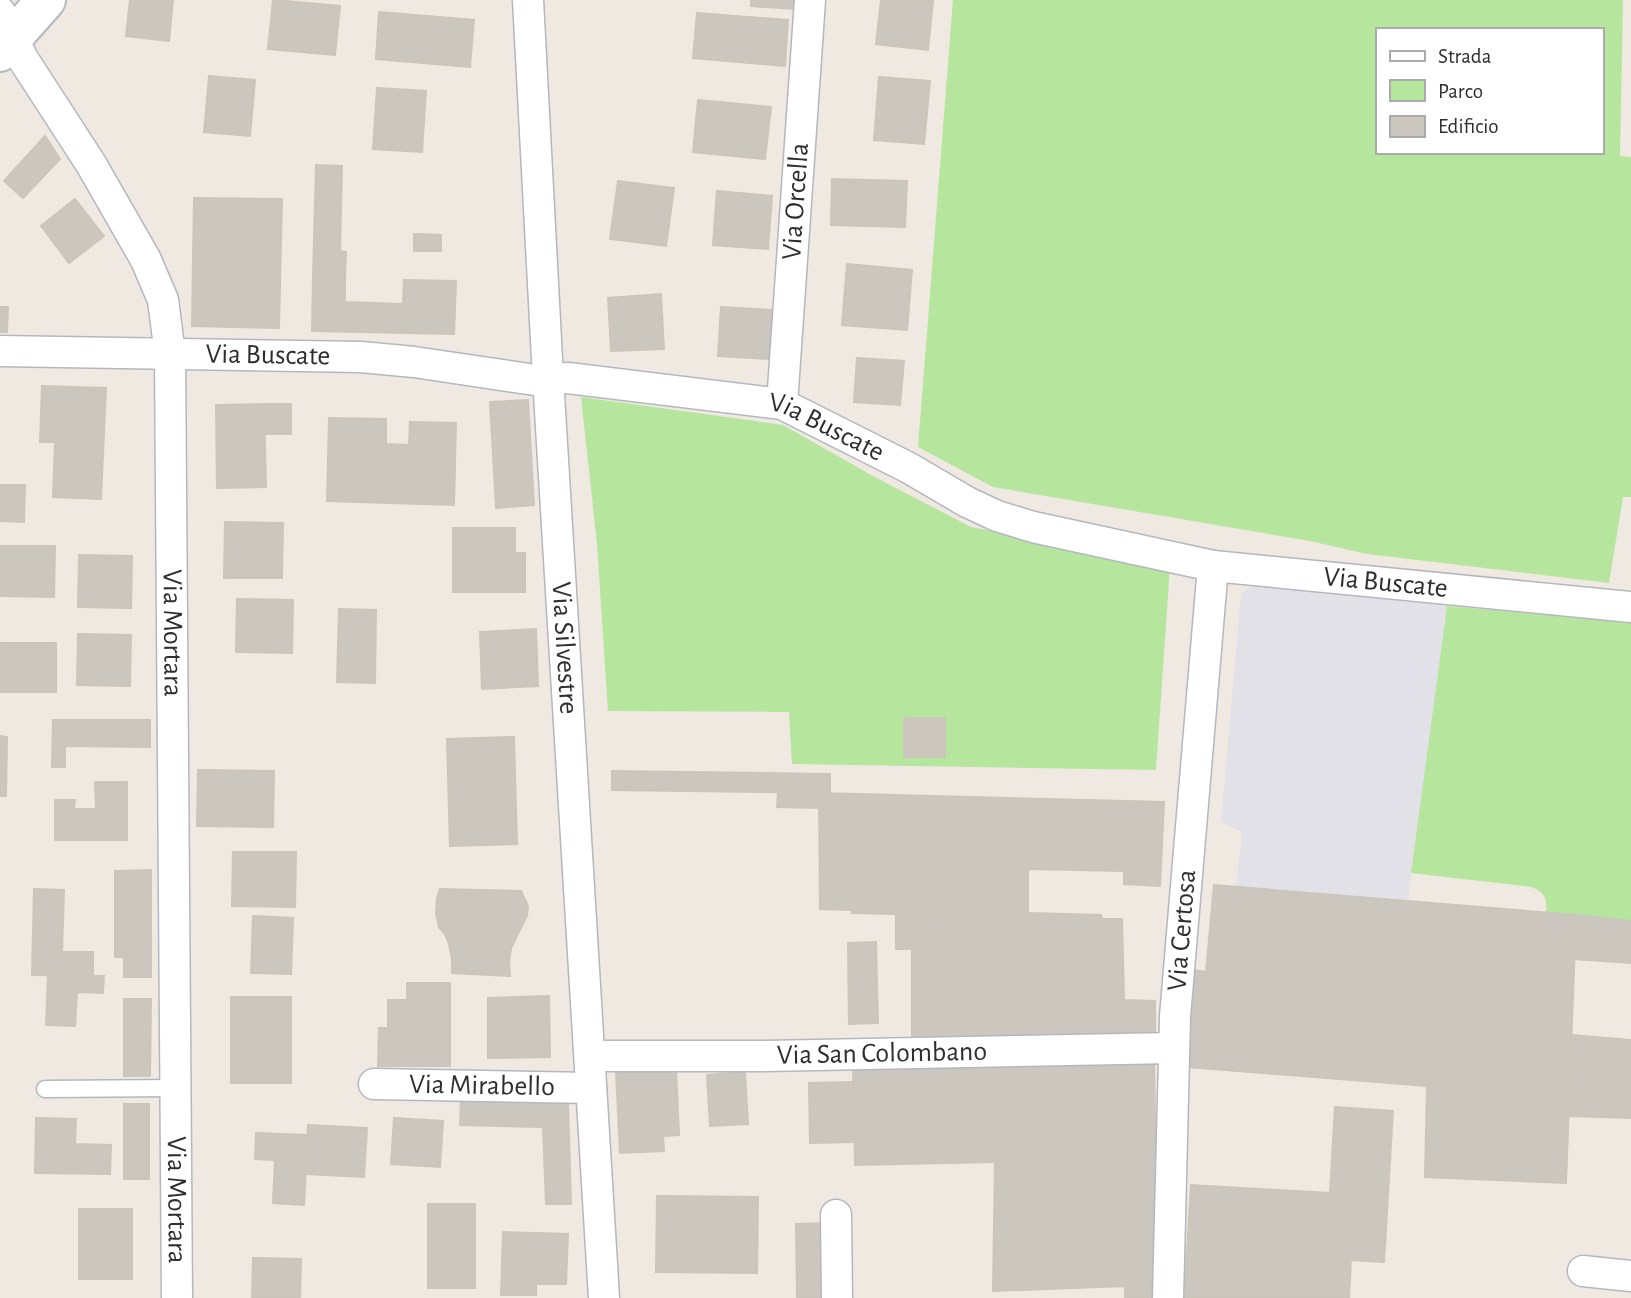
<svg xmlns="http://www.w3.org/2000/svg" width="1631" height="1298" viewBox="0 0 1631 1298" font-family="'Alegreya Sans',sans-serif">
<rect width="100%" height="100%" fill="#efe9e1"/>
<path fill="#e3e1e8" d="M1253,584l194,22 -39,295 -172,-14 6,-55 -21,-10 20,-227z"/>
<path fill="#b6e59e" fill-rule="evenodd" d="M953,0h670l-3,156 11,1v340h-8l-14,86 -242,-29 -57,-13 -317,-54 -75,-40zM1377,30h224v122h-224z
M581,397l202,28 90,51 98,51 199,39 -14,204 -364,-6 -3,-52 -181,-1 -11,-167z
M1447,606l184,16v299l-85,-9c1,-14 -1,-19 -14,-25l-121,-14z"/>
<path fill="#cbc7bf" stroke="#cbc5ba" stroke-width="2" d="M130,0h43l-4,41 -43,-5z
M273,0l67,6 -5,49 -67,-6z
M751,0h44l-1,9 -43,-3z
M881,0l52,1 -5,49 -52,-6z
M379,12l95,8 -4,47 -94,-8z
M697,13l91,7 -3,46 -92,-8z
M209,76l46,4 -5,56 -46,-4z
M879,77l51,4 -6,63 -50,-4z
M377,88l49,3 -4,61 -49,-3z
M698,100l73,7 -6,52 -72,-7z
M45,136l15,23 -37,39 -19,-17z
M316,165l26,1 -2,85 6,1 -1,26 -32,-1z
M832,179l75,2 -2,46 -74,-2z
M618,181l56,7 -8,58 -56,-7z
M717,191l55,5 -4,53 -55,-4z
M194,198l88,1 -3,129 -87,-2z
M75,199l29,37 -35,27 -28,-37z
M414,234l27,1v16h-27z
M847,264l65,6 -5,60 -65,-5z
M313,277l32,1v24l58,2 1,-24 52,1 -2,53 -142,-3z
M661,294l3,55 -53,2 -3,-53z
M0,307h8l-1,25h-7z
M721,307l51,3 -3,49 -51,-3z
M857,358l47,3 -4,44 -46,-3z
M42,386l64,2 -5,111 -48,-2 2,-55h-15z
M528,400l6,105 -38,3 -6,-106z
M264,404l2,83 -49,1 -1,-83z
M264,404h27v30h-26z
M329,418l57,1v25l23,1 1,-23 46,1 -2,82 -127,-4z
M0,485h25l-1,37 -24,-1z
M225,522l58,1 -1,55h-58z
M453,528h62v25h10v39h-72z
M0,546h55l-1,51 -54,-1z
M79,555l53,1 -1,52 -53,-1z
M237,599l56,1 -1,53 -56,-1z
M339,609l37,1 -1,73 -38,-1z
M536,629l2,57 -56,3 -2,-57z
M78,634l53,1 -1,51 -53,-1z
M0,643h56v49h-56z
M904,718h41v39h-41z
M53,720h97v27l-85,-1v21h-13z
M0,736l7,1 -1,59h-6z
M514,737l3,107 -67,2 -3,-107z
M198,770l76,1 -1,56 -76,-1z
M612,771l218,3v19l-218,-3z
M95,782h32v58h-72v-40h20l-1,9h22z
M778,792l41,1v15l-42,-1z
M819,793l345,9 -4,84 -36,-2v-13l-96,-2v48l-176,-4v-3l-32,-1z
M233,852h63l-1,55 -63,-1z
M151,870v107h-27v-20h-9v-86z
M1214,885l362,30 -10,268 -141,-6 2,-91 -239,-19 4,-97 14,2z
M34,889l30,1 -2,62h31v24l-61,-1z
M440,889l81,2 7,15 -1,10 -16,32 -2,14 1,14 -58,-3v-14l-3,-15 -4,-10 -6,-7 -3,-14 1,-15z
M1028,913l73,2 1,4h20l2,81 31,1v37l-243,4v-93h-16v-35l132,3z
M1576,915l55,6v42l-57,-4z
M253,916l40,2 -2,56 -40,-1z
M876,942l2,81 -29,1 -1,-81z
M48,975l56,1 -1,17 -26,-1 -2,34 -29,-1z
M407,983h43v83h-72l1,-38h9v-28h19z
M549,996l1,61 -62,1v-60z
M231,997h60v86h-60z
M124,999h27l-1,77h-26z
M1571,1035l60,5v78l-62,-2z
M1154,1059l2,117 -5,110h-26l-132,5 2,-129 -140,3 -2,-97z
M676,1069l3,66 -16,1 1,15 -44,2 -4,-81z
M745,1072l3,52 -38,2 -3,-51z
M854,1082l1,60 -45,1 -1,-60z
M461,1100l107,2 3,102h-25l-3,-77 -83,-2z
M124,1104h25v75h-25z
M1335,1107l58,4 -9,151 -197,-11 4,-66 139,8z
M36,1118l40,1 -1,25 36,1 -1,29 -75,-1z
M394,1118l49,3 -3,46 -49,-3z
M308,1125l59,3 -3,49 -58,-3z
M256,1133l52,2 -4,70 -31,-2 2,-43 -20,-1z
M657,1196l101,1 -1,76 -101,-1z
M428,1204h47v84h-47z
M79,1209h53v70h-53z
M826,1223l2,75h-31l-1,-74z
M503,1232l65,2 -2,50h-30v11h-35z
M1187,1251l164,9 -2,38h-164z
M253,1258l48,1 -1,39h-48z
M1125,1286h26v12h-26z"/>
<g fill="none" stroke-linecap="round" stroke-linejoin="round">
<g stroke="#b4b7c1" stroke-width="19">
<path id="service" d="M45,1089l130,-1"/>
</g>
<g stroke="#b4b7c1" stroke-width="33">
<g id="minor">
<path id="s1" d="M528,0l20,378 56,920"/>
<path id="s2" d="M0,12l23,47 68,105 55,96 17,40 7,54 7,944"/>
<path id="s3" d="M0,351l361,6 53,5 121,18 33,-2 214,26 127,64 58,34 30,14 36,11 180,39 418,41"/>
<path id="s4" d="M782,404l28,-404"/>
<path id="s5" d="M590,1056h175l409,-8"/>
<path id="s6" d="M374,1084l217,4"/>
<path d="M836,1215l1,83"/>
<path d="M1583,1271l48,5"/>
<path id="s7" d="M1168,1298l7,-281 38,-451"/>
</g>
</g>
<g stroke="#b4b7c1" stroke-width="42">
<path id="tertiary" d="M0,52l46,-52"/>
</g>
<use href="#service" stroke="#fff" stroke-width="16"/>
<use href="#minor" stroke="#fff" stroke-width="30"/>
<use href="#tertiary" stroke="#fff" stroke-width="38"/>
</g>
<g text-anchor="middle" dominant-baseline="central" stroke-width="6" stroke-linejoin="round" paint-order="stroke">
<g font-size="28" fill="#2e2e2e" stroke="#fff">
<text stroke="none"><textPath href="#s4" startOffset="203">Via Orcella</textPath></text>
<text stroke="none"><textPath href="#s3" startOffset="268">Via Buscate</textPath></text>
<text stroke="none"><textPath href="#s3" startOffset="835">Via Buscate</textPath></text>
<text stroke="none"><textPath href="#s3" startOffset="1423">Via Buscate</textPath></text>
<text stroke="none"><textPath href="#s2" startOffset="665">Via Mortara</textPath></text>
<text stroke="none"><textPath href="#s1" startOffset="649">Via Silvestre</textPath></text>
<text stroke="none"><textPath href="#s7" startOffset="368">Via Certosa</textPath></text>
<text stroke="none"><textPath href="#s5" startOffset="292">Via San Colombano</textPath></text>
<text stroke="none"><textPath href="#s6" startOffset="108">Via Mirabello</textPath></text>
<text stroke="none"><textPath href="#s2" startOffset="1232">Via Mortara</textPath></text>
</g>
</g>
<rect x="1376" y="28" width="228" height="126" fill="#ffffff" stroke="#ababab" stroke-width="2"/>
<rect x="1390" y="51" width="35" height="10" fill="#ffffff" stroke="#ababab" stroke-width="2"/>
<text x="1438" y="63" font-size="21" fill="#2e2e2e">Strada</text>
<rect x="1390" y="80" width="35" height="21" fill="#b6e59e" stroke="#ababab" stroke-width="2"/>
<text x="1438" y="98" font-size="21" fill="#2e2e2e">Parco</text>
<rect x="1390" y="116" width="35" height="21" fill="#cbc7bf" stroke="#ababab" stroke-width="2"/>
<text x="1438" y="133" font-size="21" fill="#2e2e2e">Edificio</text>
</svg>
